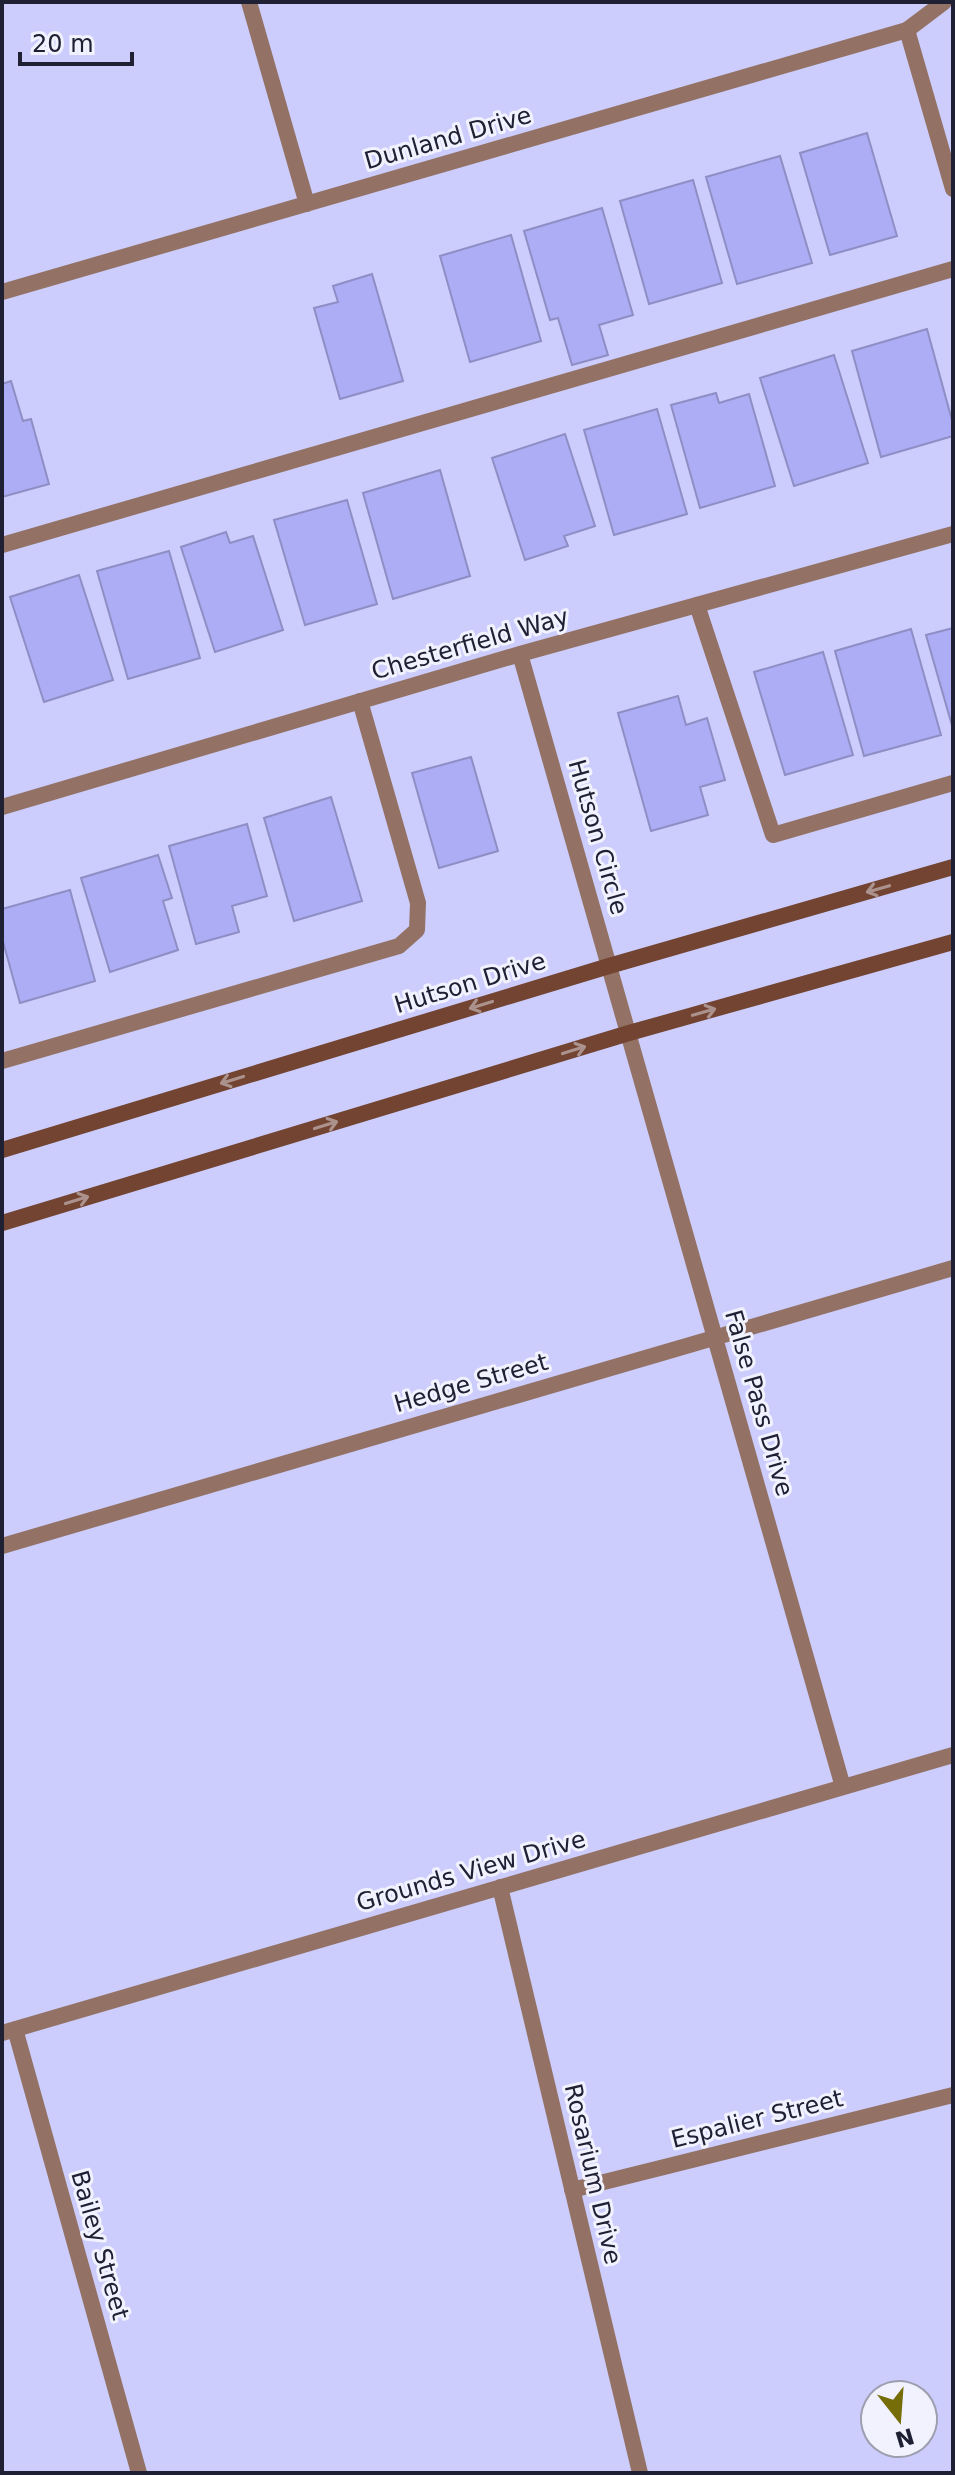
<svg xmlns="http://www.w3.org/2000/svg" width="955" height="2475" viewBox="0 0 955 2475" font-family="'DejaVu Sans',sans-serif">
<rect width="100%" height="100%" fill="#cccdfc"/>
<path fill="#adadf6" stroke="#8e8ec5" stroke-width="2" d="M867,133l30,103 -67,19 -30,-102z
M780,156l32,107 -75,21 -31,-107z
M693,180l29,103 -73,21 -29,-103z
M602,208l31,107 -34,10 9,30 -36,10 -14,-47 -8,2 -26,-89z
M511,235l30,106 -71,21 -30,-106z
M372,274l31,107 -63,18 -26,-91 24,-6 -5,-16z
M927,329l26,95v12l-72,21 -29,-106z
M834,355l34,108 -74,23 -34,-108z
M11,381l12,40 8,-2 18,65 -47,13v-113z
M716,393l3,10 30,-9 26,92 -75,22 -29,-103z
M657,409l30,105 -73,21 -30,-105z
M565,434l30,92 -31,10 4,10 -43,14 -33,-102z
M440,470l30,106 -77,23 -30,-106z
M347,500l30,104 -72,21 -31,-105z
M226,532l4,11 23,-7 30,94 -68,22 -34,-105z
M169,551l31,107 -72,21 -31,-108z
M79,575l34,105 -69,22 -34,-105z
M953,628v101l-27,-94z
M911,629l30,106 -77,21 -29,-105z
M823,652l30,103 -68,20 -31,-103z
M678,696l8,29 21,-7 18,62 -25,7 8,28 -57,16 -33,-118z
M471,757l27,94 -59,17 -27,-95z
M331,797l31,104 -68,20 -30,-103z
M247,824l20,72 -35,10 7,26 -43,12 -27,-98z
M158,855l14,43 -9,3 15,49 -68,22 -29,-94z
M70,890l25,91 -75,22 -18,-65v-29z"/>
<g fill="none" stroke-linecap="round" stroke-linejoin="round">
<path stroke="#937265" stroke-width="16" d="M907,30l37,-28
M2,545l951,-276
M697,605l76,230 180,-52
M2,1061l397,-115 18,-16 1,-27 -58,-202"/>
<path stroke="#937265" stroke-width="16" d="M249,2l58,202
M2,292l905,-262 46,159
M520,654l323,1133
M2,807l518,-153 433,-120
M2,1546l951,-278
M500,1887l140,586
M15,2029l124,444
M2,2033l951,-278
M572,2190l381,-95"/>
<path stroke="#724431" stroke-width="16" d="M2,1150l607,-184 344,-99
M2,1223l627,-190 324,-91"/>
</g>
<defs><path id="oneway-shaft" d="M-6 0H5M1.5-3L5.5 0L1.5 3" fill="none" stroke-width="1.6" stroke-linecap="round" stroke-linejoin="round" transform="scale(2)"/></defs>
<g stroke="#ab928d">
<use href="#oneway-shaft" transform="translate(878 889) rotate(164)"/>
<use href="#oneway-shaft" transform="translate(481 1005) rotate(163)"/>
<use href="#oneway-shaft" transform="translate(704 1012) rotate(-16)"/>
<use href="#oneway-shaft" transform="translate(574 1050) rotate(-17)"/>
<use href="#oneway-shaft" transform="translate(232 1080) rotate(163)"/>
<use href="#oneway-shaft" transform="translate(326 1125) rotate(-17)"/>
<use href="#oneway-shaft" transform="translate(77 1200) rotate(-17)"/>
</g>
<g text-anchor="middle" dominant-baseline="central" stroke-width="6" stroke-linejoin="round" paint-order="stroke">
<g font-size="24" fill="#202035" stroke="#f1f2fe">
<text transform="translate(448 138) rotate(-16)">Dunland Drive</text>
<text transform="translate(470 644) rotate(-16)">Chesterfield Way</text>
<text transform="translate(598 837) rotate(74)">Hutson Circle</text>
<text transform="translate(470 983) rotate(-17)">Hutson Drive</text>
<text transform="translate(471 1383) rotate(-16)">Hedge Street</text>
<text transform="translate(759 1403) rotate(74)">False Pass Drive</text>
<text transform="translate(471 1871) rotate(-16)">Grounds View Drive</text>
<text transform="translate(757 2119) rotate(-14)">Espalier Street</text>
<text transform="translate(593 2174) rotate(77)">Rosarium Drive</text>
<text transform="translate(100 2245) rotate(74)">Bailey Street</text>
</g>
</g>
<rect width="955" height="2475" fill="none" stroke="#202035" stroke-width="8"/>
<g transform="translate(899 2419) rotate(163)"><circle r="38" fill="#f1f2fe" stroke="#9d9eae" stroke-width="2"/>
<path d="M0-6L14 30L0 20L-14 30Z" fill="#766d09"/>
<text y="-12" font-size="22" font-weight="bold" text-anchor="middle" fill="#202035">N</text>
</g>
<path d="M20 52v12h112v-12" fill="none" stroke="#202035" stroke-width="4"/>
<text x="32" y="52" font-size="24" fill="#202035" stroke="#f1f2fe" stroke-width="6" paint-order="stroke">20 m</text>
</svg>
